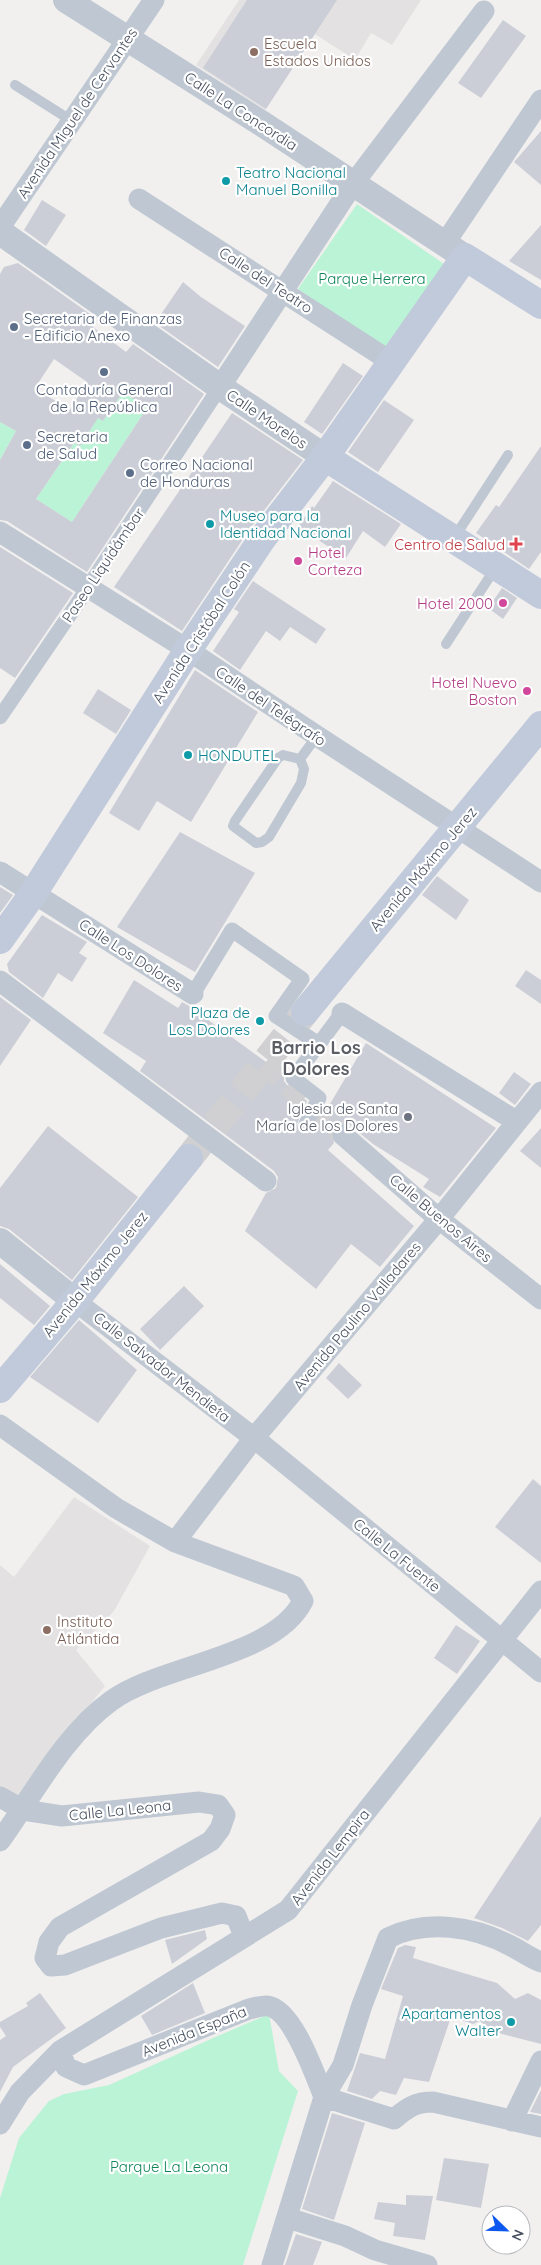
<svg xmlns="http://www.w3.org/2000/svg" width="541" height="2265" viewBox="0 0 541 2265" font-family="Quicksand,sans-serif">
<rect width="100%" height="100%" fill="#f2f0ef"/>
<path fill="#e3e1e1" d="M239,0h182l-29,45 -21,-12 -16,27 -40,-26 -50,76 -69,-45z
M74,1497l76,49 -36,65 -38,39 29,36 -49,60 -41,56 -15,-8v-229l14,12z"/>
<path fill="#bbf3d6" d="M357,204l90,62 -59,85 -90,-62z
M123,392l24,16 -75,114 -36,-23 38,-56 6,3 13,-20 -23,-16 5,-8 28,19z
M0,422l16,9 -16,29z
M269,2014l10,57 19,20 -55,174h-243v-67l19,-60 30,-37 15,-7 45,-9 104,-47z"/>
<path fill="#cbced6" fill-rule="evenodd" d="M247,0h90l-71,109 -63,-41z
M503,20l23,16 -45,62 -23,-15z
M541,131v54l-27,-23z
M42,200l24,15 -20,31 -22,-16z
M541,225v55l-32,-19z
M18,263l72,51 -5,7 41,31 7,-8 71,50 -117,178 -80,-51 -7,-1v-60l16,-29 -16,-9v-148l4,-7zM54,359l33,23 -17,28 -35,-22zM123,392l24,16 -75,114 -36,-23 38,-56 6,3 18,-28 5,3z
M183,282l18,15 44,29 -27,41 -63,-44z
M343,363l20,13 -41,58 -18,-12z
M384,400l30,20 -36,52 -30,-20z
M232,413l71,47 -54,70 -67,101 -68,-44z
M541,446v106l-12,17 -53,-36 20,-28 3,2z
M333,481l68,43 -16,23 -22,-16 -17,27 -48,-31 14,-21 2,2z
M0,547l73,46 -58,85 -15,-10z
M253,581l73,48 -10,15 -26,-17 -10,14 -14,-10 -26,39 -27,-19 26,-39 -5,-3z
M502,588l15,10 -14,21 -15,-11z
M195,670l63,42 -67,110 -34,-21 -18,30 -30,-18z
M98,689l33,21 -15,24 -33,-21z
M180,832l75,41 -60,99 -78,-45z
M437,876l32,24 -13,20 -34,-25z
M0,887l13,8 -13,18z
M42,915l45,27 -8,11 8,5 -15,24 -14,-9 -15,25 -34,-26 -2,-8z
M526,970l15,10v24l-26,-18z
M134,980l44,28 4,-6 7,4 95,69v6l3,4 20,16 -10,23 5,9 9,-1 3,-3 11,-22 2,2 39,-66 130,85 -56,69 -17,-10 6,-8 -56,-35 -22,-18 -6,-3 -11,3 -3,7 3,10 -6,7 86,76 -34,41 -29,-23 -35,45 -71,-58 21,-38 10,-5 2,-11 -4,-6 -134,-100 6,-10 -43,-28z
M0,997l31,23 -31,46z
M514,1072l17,12 -16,21 -16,-12z
M48,1126l90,71 -66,83 -63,-51 -9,-3v-38z
M541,1128v40l-21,-17z
M0,1264l50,42 -16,19 -34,-27z
M184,1286l20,20 -44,44 -20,-21z
M79,1320l58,50 -39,53 -68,-46z
M339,1363l23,22 -14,14 -22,-21z
M533,1479l8,7v77l-46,-36z
M456,1625l24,16 -23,33 -23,-16z
M541,1816v109l-13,16 -26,-13 -28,-10z
M205,1930l2,9 -35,25 -7,-24z
M405,1945l11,2 -3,11 84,25 18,16 13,-6 13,7v44l-50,-13 -11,-10 -7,3 -22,-7 -22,65 -25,-4 -8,17 -16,-4 -8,8 -25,-8 13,-38 25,6 18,-63 -22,-7 17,-41z
M193,1983l12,30 -53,22 -11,-19z
M40,1993l26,35 -53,39 -13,25v-52l6,-4 -6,-9v-5l28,-16 -2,-3z
M541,2090v24l-11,-2z
M332,2113l33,10 -31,97 -32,-11z
M444,2158l45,6 -8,44 -45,-8z
M406,2195l27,1 -8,44 -32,-4 2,-13 -21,-4 4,-17 28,3z
M296,2234l26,8 -9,23h-28z"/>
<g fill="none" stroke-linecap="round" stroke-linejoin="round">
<path stroke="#d0d0d2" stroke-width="21" stroke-dasharray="21 11" stroke-linecap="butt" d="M264,1064l79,71"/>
<path stroke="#d0d0d2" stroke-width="28" stroke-dasharray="28 14" stroke-linecap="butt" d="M189,1158l116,-146"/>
<path stroke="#bfc8d2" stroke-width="10" d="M15,85l57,36
M454,538l54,-83
M446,644l50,-77
M283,755l17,4 4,10 -3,14 -32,54 -7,5 -6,1 -23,-17 2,-5 43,-63z
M300,759l17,-23"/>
<path stroke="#bfc8d2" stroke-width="15" d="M0,717l75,-110 145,-220
M193,994l39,-64 70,49 -26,37 43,28 23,-31
M306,1124l13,-26 -26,-20 26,-34"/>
<path stroke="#bfc8d2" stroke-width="21" d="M139,199l254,164
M0,227l154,-227
M445,243l96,-143
M220,387l133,-203 131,-173
M0,532l188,118 129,86 224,146
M0,872l193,122
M0,981l266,200
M342,1013l174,108
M343,1135l96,84 102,80
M75,1301l179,137 287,234
M0,1425l116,83 59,34 119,44 9,15c-29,57 -141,63 -192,100 -46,33 -78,94 -111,140
M175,1542l79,-104 185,-219 102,-127
M0,1797l23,13 39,6 137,-14 19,3 7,10 -5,14 -9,12 -151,86 -11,15 -4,16 6,8 14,-1 96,-37 61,-15 14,3 8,20
M541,1962c-11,-4 -20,-11 -30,-16 -37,-20 -85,-27 -123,-8l-26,67 -19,60 -19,32 70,22c13,-11 21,-17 39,-17l108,25
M60,2051l6,16 18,8 165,-66c5,-1 14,-4 19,-3 25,4 47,69 56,91l-52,168
M512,2121l29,-60
M0,2124l20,-32 40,-41 228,-141 253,-319
M288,2218l57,18 30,14 52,15"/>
<path stroke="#bfc8d2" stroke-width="26" d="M66,0l195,123 204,134
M0,232l220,155 105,70
M0,1241l75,60"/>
<path stroke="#c1cada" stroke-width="28" d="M325,457l216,138
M0,940l34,-48 154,-242 74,-111 63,-82 140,-200 76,48
M305,1012l236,-287
M0,1389l75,-88 114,-143"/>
</g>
<g fill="#8d6e63" stroke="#fff" stroke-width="2">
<circle cx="254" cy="52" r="5"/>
<circle cx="47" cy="1630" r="5"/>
</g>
<g fill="#0f9aa8" stroke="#fff" stroke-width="2">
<circle cx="226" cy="181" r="5"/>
<circle cx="210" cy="524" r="5"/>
<circle cx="188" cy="755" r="5"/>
<circle cx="260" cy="1021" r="5"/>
<circle cx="511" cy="2022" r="5"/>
</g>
<g fill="#5c6f8a" stroke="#fff" stroke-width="2">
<circle cx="14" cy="327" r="5"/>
<circle cx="104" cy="372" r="5"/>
<circle cx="27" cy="445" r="5"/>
<circle cx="130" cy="473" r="5"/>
</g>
<path fill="#e0444e" stroke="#fff" stroke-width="2" d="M513.5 536.5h5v5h5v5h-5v5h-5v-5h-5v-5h5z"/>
<g fill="#d1479c" stroke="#fff" stroke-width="2">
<circle cx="298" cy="561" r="5"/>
<circle cx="503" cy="603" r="5"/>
<circle cx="527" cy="691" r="5"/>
</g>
<circle fill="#6b7280" stroke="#fff" stroke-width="2" cx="408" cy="1117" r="5"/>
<g text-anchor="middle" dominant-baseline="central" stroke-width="4.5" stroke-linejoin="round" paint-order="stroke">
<g font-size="15" fill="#785e54" stroke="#fff" text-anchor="start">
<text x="264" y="43">Escuela<tspan x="264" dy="17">Estados Unidos</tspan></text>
<text x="57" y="1621">Instituto<tspan x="57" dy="17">Atlántida</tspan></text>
</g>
<g font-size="15" fill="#46505f" stroke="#fff">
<text transform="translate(241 111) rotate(33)">Calle La Concordia</text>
<text transform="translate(77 113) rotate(-56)">Avenida Miguel de Cervantes</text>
<text transform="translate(266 280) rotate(33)">Calle del Teatro</text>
<text transform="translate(267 419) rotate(34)">Calle Morelos</text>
<text transform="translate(103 565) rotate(-56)">Paseo Liquidámbar</text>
<text transform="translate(201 632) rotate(-57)">Avenida Cristóbal Colón</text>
<text transform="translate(271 706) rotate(34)">Calle del Telégrafo</text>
<text transform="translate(423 869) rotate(-50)">Avenida Máximo Jerez</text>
<text transform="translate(131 955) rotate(33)">Calle Los Dolores</text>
<text transform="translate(441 1218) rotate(40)">Calle Buenos Aires</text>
<text transform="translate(95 1274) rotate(-51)">Avenida Máximo Jerez</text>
<text transform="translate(357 1316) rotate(-50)">Avenida Paulino Valladares</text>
<text transform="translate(162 1367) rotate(38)">Calle Salvador Mendieta</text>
<text transform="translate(397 1555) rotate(39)">Calle La Fuente</text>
<text transform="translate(120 1810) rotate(-6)">Calle La Leona</text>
<text transform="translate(330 1857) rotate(-52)">Avenida Lempira</text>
<text transform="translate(194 2031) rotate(-22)">Avenida España</text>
</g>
<g font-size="15" fill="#0d838f" stroke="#fff" text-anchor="start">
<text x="236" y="172">Teatro Nacional<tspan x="236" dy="17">Manuel Bonilla</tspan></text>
<text x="220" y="515">Museo para la<tspan x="220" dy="17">Identidad Nacional</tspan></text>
<text x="198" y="755">HONDUTEL</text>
<text x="250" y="1012" text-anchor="end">Plaza de<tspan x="250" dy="17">Los Dolores</tspan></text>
<text x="501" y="2013" text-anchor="end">Apartamentos<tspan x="501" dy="17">Walter</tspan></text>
</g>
<g font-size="15" fill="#108658" stroke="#fff">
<text x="372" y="278">Parque Herrera</text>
<text x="169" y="2166">Parque La Leona</text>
</g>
<g font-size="15" fill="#4e5e75" stroke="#fff" text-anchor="start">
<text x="24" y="318">Secretaria de Finanzas<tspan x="24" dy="17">- Edificio Anexo</tspan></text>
<text x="104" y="389" text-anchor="middle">Contaduría General<tspan x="104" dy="17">de la República</tspan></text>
<text x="37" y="436">Secretaria<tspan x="37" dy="17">de Salud</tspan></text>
<text x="140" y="464">Correo Nacional<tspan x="140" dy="17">de Honduras</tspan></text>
</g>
<g font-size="15" fill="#be3a42" stroke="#fff" text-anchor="end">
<text x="505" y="544">Centro de Salud</text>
</g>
<g font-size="15" fill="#b23c85" stroke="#fff" text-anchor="end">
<text x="308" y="552" text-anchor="start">Hotel<tspan x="308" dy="17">Corteza</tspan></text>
<text x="493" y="603">Hotel 2000</text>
<text x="517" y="682">Hotel Nuevo<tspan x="517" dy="17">Boston</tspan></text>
</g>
<g font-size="15" fill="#5b616d" stroke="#fff" text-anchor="end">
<text x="398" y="1108">Iglesia de Santa<tspan x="398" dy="17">María de los Dolores</tspan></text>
</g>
<g font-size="18" font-weight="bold" fill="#5b5f65" stroke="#fff">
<text x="316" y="1047">Barrio Los<tspan x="316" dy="21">Dolores</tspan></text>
</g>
</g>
<g transform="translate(506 2230) rotate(113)"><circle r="24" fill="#ffffff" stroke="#b5b9bf"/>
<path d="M0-4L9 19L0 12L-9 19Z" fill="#0c57f0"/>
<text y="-8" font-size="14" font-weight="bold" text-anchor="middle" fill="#46505f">N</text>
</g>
</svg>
